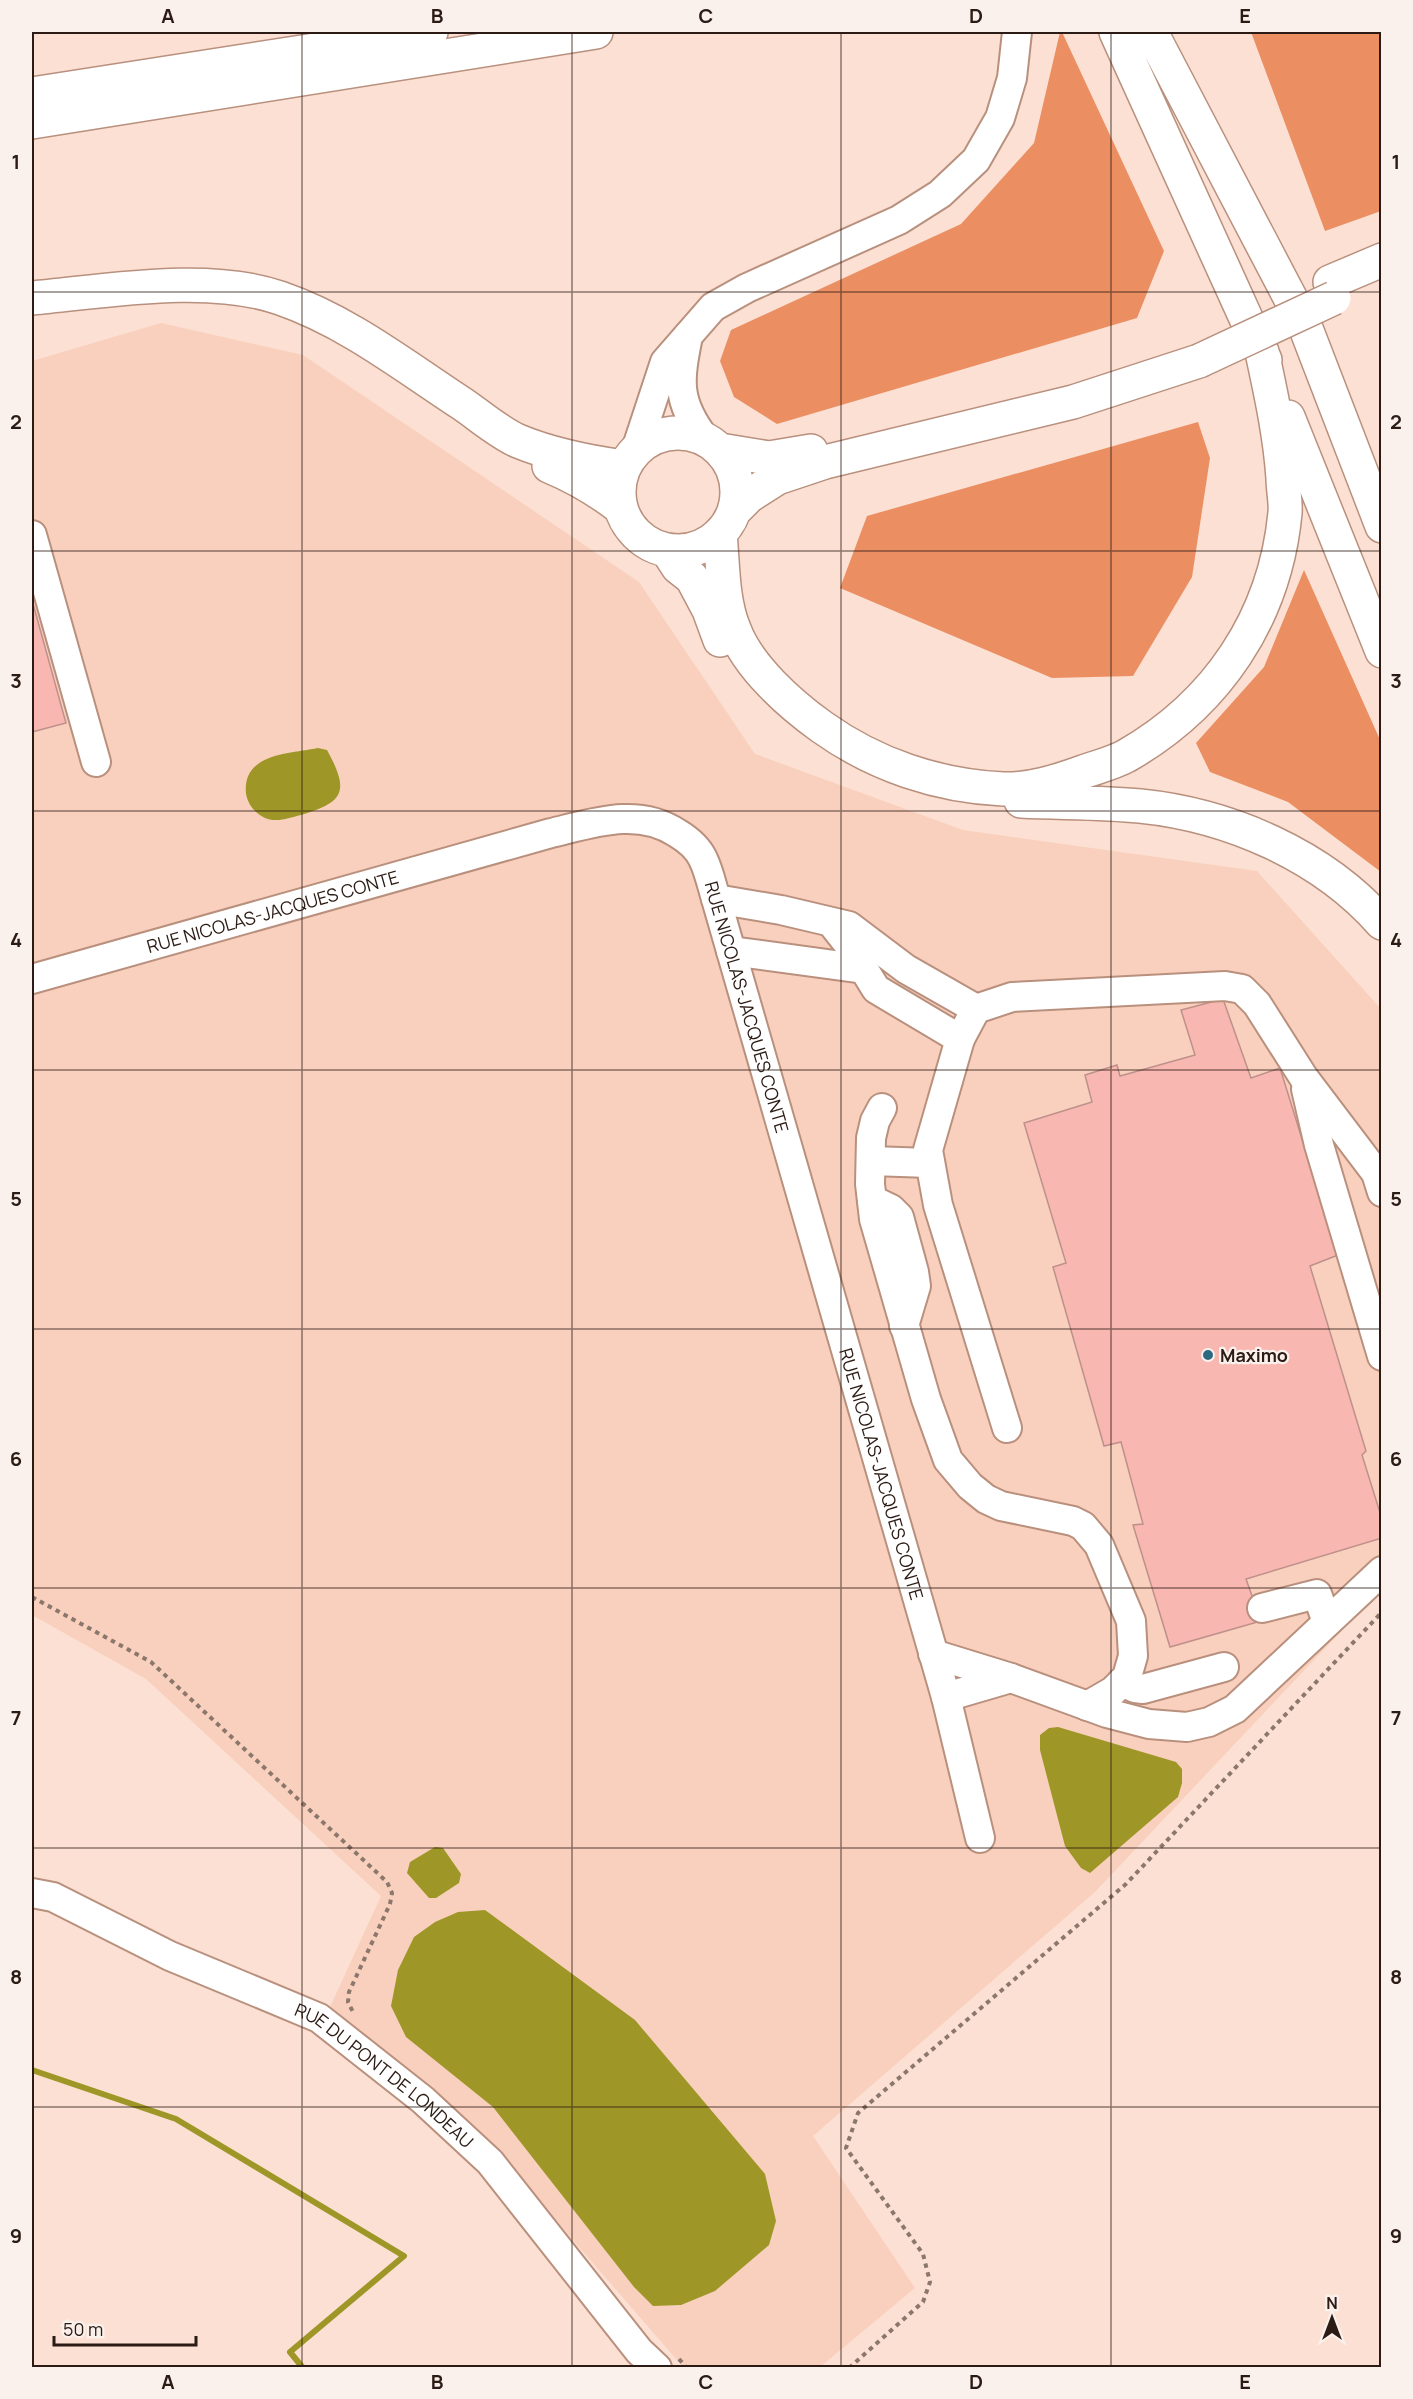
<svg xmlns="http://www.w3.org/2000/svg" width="1413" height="2399" viewBox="0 0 1413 2399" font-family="Manrope,sans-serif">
<rect width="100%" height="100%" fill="#fbe0d3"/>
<path fill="#f9d0bd" d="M161,323l142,32 336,227 116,172 208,76 294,41 124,138v580l-286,303 -282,244 102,152 -95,79h-137l-195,-225 -158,-135 51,-111 -235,-217 -114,-64v-1254z"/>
<path fill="#eb8e62" d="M1060,32h2l102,219 -27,67 -360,106 -43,-27 -14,-36 11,-31 230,-106 73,-81z
M1251,32h130v179l-56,20z
M1198,422l12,36 -18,119 -59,99 -81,2 -212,-90 27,-72z
M1304,570l77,172v130l-93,-70 -78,-30 -14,-29 68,-76z"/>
<path fill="#9e9727" d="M318,748l9,2c23,42 17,52 -26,65 -13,3 -23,8 -36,3 -10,-5 -17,-13 -19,-24 -4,-41 43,-40 72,-46z
M1058,1727l118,35 6,7v14l-4,14 -88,76 -9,-5 -16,-22 -25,-96v-15l9,-7z
M435,1847l8,1 18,26 -2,9 -23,15h-7l-22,-25 3,-11z
M485,1910l150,110 130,154 11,47 -7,24 -54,46 -34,14 -28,1 -19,-19 -141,-180 -87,-70 -15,-31 7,-36 16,-33 21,-15 23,-10z"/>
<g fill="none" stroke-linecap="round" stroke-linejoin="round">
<path stroke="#9e9727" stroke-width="6" d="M32,2070l144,49 228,137 -114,96 13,16"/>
</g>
<path fill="#f8b7b0" stroke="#be908b" stroke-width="1.5" d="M32,600l34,123 -34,9z
M1223,999l28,79 29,-10 58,187 -28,11 56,185 -4,4 20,64v19l-136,41 15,42 -91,26 -37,-122 10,-1 -22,-82 -17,4 -51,-179 13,-4 -42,-140 68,-21 -7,-27 32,-10 3,11 75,-21 -14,-45z"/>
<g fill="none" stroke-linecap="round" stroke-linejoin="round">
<g stroke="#b9907d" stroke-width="32">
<g id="minor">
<path d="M688,336c-9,45 -12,65 17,103"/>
<path d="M636,450l29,-88 48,-55 34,-19 152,-68 41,-26 36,-34 24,-42 12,-40 5,-46"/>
<path d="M32,535l64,227"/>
<path d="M716,899l65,11 68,16 57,43 70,40"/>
<path d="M834,926l15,19 27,44 84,50"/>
<path d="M731,951l133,18"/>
<path id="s1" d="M32,979l519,-146c42,-10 87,-26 126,0 10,6 21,15 26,26 6,12 9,27 13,40l230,798 34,141"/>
<path d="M1306,1089l13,56 63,211"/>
<path d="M882,1108l-7,13 -4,17 -1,46 4,35 52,180 22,61 22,26 16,13 15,7 72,15 10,5 16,19 32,76 2,35 -6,21 -14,14 -26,15"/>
<path d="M871,1161l59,2"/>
<path d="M872,1200l19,9 8,8 15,55 2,14 -12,40"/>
<path d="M1007,1428l-69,-223 -10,-55 32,-111 16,-30 36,-12 213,-11 17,3 15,15 47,74 72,95 6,19"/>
<path d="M1262,1608l55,-14 10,28"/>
<path d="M933,1654l78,24 96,35 42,11 38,3 22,-5 26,-13 147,-138"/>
<path d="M1122,1682l13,6 8,1 81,-22"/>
<path d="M946,1697l65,-19"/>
<path id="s2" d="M32,1893l21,4 117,59 149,62 104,82 67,62 149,189 18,17"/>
</g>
</g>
<g stroke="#b9907d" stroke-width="36">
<path id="highway" d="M1116,32l149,328
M1151,32l154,294 77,200
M32,94l399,-62
M32,122l564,-90
M1330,282l52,-22
M32,298c76,-7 176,-25 248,0 67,23 123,67 181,105 18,12 37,29 57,38 34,14 69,21 106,26
M1288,417l94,234
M619 492a59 59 0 1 1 118 0a59 59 0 1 1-118 0Z
M720,450l49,8 42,-7
M549,466c26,11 49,24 72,42
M734,511l15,-15 28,-18 48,-16 248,-60 126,-41
M720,533c3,31 2,67 14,96 14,38 56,75 88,98 53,38 116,59 181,62 27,1 55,-8 80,-17 14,-5 30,-9 43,-16 91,-52 149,-138 159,-243 1,-11 -2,-24 -2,-35 -3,-43 -12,-84 -21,-126
M667,550l11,17 14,11 17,32 11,30
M1021,801c39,2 79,1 119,5 89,9 182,49 242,117"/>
</g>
<path stroke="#8c776d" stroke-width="4" stroke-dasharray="4.5 4.5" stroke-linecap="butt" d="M32,1597l119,65 236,220 5,11 -2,11 -41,88 -1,10 6,12
M679,2359l8,9
M849,2368l74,-66 7,-20 -7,-28 -77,-106 12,-35 268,-229 256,-272"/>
<use href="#minor" stroke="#fff" stroke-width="28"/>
<use href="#highway" stroke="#fff" stroke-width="33"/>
<g stroke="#b9907d" stroke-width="36" stroke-linecap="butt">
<path id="highway-bridge" d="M1199,361l135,-63"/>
</g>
<use href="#highway-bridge" stroke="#fff" stroke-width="33"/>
</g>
<path fill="none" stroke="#2b1b14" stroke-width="1.5" stroke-opacity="0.55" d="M302,32v2336M572,32v2336M841,32v2336M1111,32v2336M32,292h1350M32,551h1350M32,811h1350M32,1070h1350M32,1329h1350M32,1588h1350M32,1848h1350M32,2107h1350"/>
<circle fill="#2d6a81" stroke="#faf1ed" stroke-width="2" cx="1208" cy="1355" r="6"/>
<g text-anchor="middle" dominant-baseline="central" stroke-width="4.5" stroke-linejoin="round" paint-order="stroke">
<g font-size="18" fill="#2b1b14" stroke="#faf1ed">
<text stroke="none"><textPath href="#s1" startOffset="250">RUE NICOLAS-JACQUES CONTE</textPath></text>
<text stroke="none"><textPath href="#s1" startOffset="861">RUE NICOLAS-JACQUES CONTE</textPath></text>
<text stroke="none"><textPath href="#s1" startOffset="1347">RUE NICOLAS-JACQUES CONTE</textPath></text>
<text stroke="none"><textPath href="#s2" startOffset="400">RUE DU PONT DE LONDEAU</textPath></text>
</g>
<g font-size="18" font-weight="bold" fill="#2b1b14" stroke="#faf1ed" text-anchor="start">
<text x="1220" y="1355">Maximo</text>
</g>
</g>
<rect width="1413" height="2399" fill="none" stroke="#faf1ed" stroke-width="66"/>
<g transform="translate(1332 2318)" stroke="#faf1ed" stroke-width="4.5" paint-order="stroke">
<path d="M0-4.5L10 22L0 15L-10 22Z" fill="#2b1b14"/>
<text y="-9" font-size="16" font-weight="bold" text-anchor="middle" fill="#2b1b14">N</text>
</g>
<path d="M54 2336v9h142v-9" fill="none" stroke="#2b1b14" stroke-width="3"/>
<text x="63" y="2336" font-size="18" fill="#2b1b14" stroke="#faf1ed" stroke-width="4.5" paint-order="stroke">50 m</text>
<rect x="33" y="33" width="1347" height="2333" fill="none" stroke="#2b1b14" stroke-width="2"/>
<g font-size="20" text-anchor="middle" font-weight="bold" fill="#2b1b14">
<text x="168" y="23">A</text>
<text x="437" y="23">B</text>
<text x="706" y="23">C</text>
<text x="976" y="23">D</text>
<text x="1245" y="23">E</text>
<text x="16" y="169">1</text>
<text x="1396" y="169">1</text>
<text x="16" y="429">2</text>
<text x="1396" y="429">2</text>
<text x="16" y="688">3</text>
<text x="1396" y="688">3</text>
<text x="16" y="947">4</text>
<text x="1396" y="947">4</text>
<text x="16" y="1206">5</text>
<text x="1396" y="1206">5</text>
<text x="16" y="1466">6</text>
<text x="1396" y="1466">6</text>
<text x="16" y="1725">7</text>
<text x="1396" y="1725">7</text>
<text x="16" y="1984">8</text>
<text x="1396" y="1984">8</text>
<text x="16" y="2243">9</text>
<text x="1396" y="2243">9</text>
<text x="168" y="2389">A</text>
<text x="437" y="2389">B</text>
<text x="706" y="2389">C</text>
<text x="976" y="2389">D</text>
<text x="1245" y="2389">E</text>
</g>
</svg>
